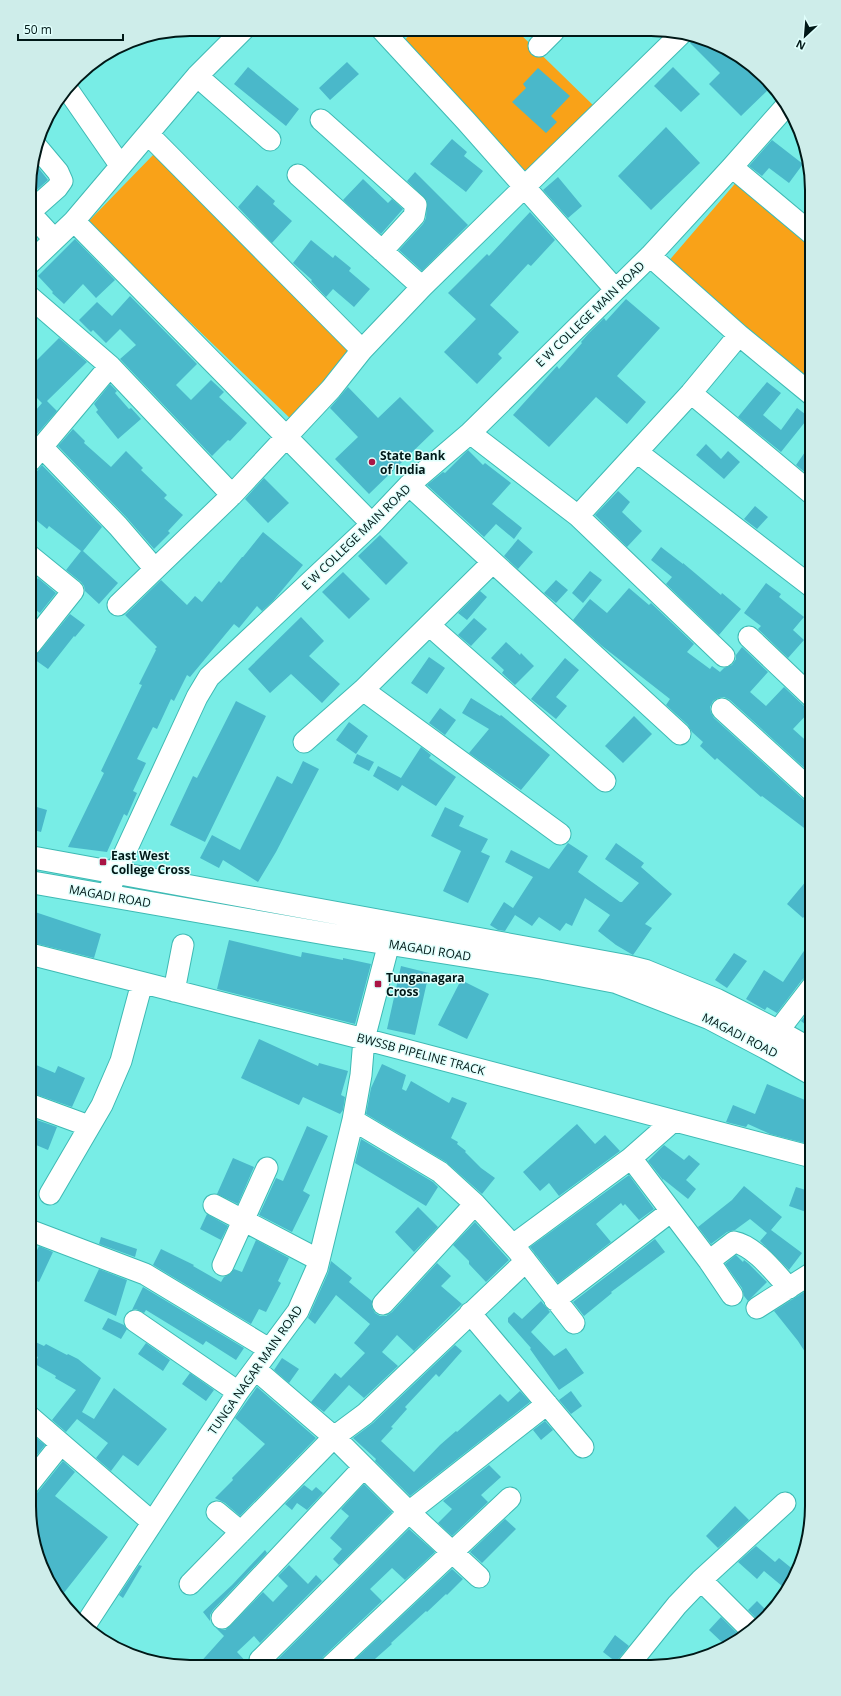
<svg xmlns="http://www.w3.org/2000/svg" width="841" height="1696" viewBox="0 0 841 1696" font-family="'Open Sans',sans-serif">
<rect width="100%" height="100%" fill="#78ede6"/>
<path fill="#f9a218" d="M414,30l103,1 79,77 -71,72 -124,-136z
M154,154l207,198 -67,70 -207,-199z
M739,179l73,62v158l-151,-129z"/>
<path fill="#4ab8ca" d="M696,37l26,8 35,24 15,17 -31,30 -32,-32 11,-11 -30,-30z
M347,62l12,12 -29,26 -11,-12z
M248,67l51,42 -13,17 -52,-42z
M673,67l27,27 -19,18 -27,-26z
M538,68l32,28 -19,20 6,6 -11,11 -34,-31 14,-14 -3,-4z
M666,127l34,36 -49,47 -33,-34z
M452,139l15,13 -3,4 19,15 -17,21 -36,-28z
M772,140l31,24 -14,19 -20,-15 -7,8 -13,-10z
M33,161l15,19 -18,16v-27z
M415,172l53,53 -46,46 -23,-21 24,-26 3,-6 1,-17 -20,-20z
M558,177l24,29 -14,12 -25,-28z
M363,179l25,24 4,-4 11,10 -22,25 -38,-34z
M257,185l18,16 -2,3 19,17 -20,22 -34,-36z
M530,212l25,28 -24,26 -3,-2 -38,41 29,27 -21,22 4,4 -25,26 -33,-32 32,-33 -28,-26 39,-39 2,2z
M75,239l40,41 -19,18 -13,-14 -19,20 -12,-11 1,-1 -15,-16z
M311,240l22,18 2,-3 16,13 -2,3 21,18 -16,18 -21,-18 -7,8 -15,-16 1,-1 -19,-17z
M130,296l67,68 -21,21 15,15 20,-20 13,12 -5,5 28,26 -17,18 -2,-1 -16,16 -92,-97 16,-14 -16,-16 -14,14 -13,-13 -2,2 -12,-12 18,-18 15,14z
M626,299l34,29 -43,48 29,26 -19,22 -31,-27 -47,50 -36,-32 44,-49 2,3 23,-26 -1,-1 7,-8 16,-16 2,3z
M59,338l28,24 -40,39 10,10 -27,31v-25l12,-14 -12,-12v-24z
M767,382l14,11 -18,22 18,15 16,-22 12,9 -28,35 -43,-35z
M110,384l7,7 -2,2 14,16 2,-1 10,11 -23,20 -22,-27 2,-2 -4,-6z
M348,387l30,31 22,-21 34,34 -65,63 -34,-35 23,-22 -28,-29z
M73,429l12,12 -1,2 27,24 15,-16 17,17 -2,2 26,25 -3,3 19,17 -15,16 2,2 -16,16 -27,-31 -69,-72z
M812,442v36l-16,-13z
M706,444l15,15 7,-8 12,11 -16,17 -28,-24z
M468,450l15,15 2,-2 26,20 -19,21 30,24 -8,11 -18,-15 -12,13 -57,-52 16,-13 2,1z
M42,465l60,62 -19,24 35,32 -19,21 -14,-13 -1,-5 -3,-4 -15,-12 15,-19 -32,-25 -2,3 -17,-14v-35z
M264,478l25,25 -21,20 -23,-24z
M618,491l12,11 -8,10 20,19 -15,16 -32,-32z
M755,506l13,11 -11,12 -13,-10z
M263,532l40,33 -30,36 -11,10 -5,-5 -18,22 -5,-4 -44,53 -3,-2 -13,26 -3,-2 -14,30 -4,-2 -16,32 9,4 -13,28 4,2 -10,23 -3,-2 -17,38 -39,-5 36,-74 -3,-2 41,-86 -3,-1 17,-34 -1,-1 2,-2 -32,-32 36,-35 26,25 8,-9 7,6 17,-21 2,2 21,-26h1z
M380,535l28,28 -22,22 -28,-29z
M518,539l15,13 -15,17 -14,-13z
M661,547l22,17v-1l38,32 1,-2 19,16 -22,26 -53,-51 6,-7 -21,-17z
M590,571l12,9 -19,23 -11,-10z
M343,572l27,27 -21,20 -27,-27z
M38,578l18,15 -16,20 -10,-7v-17z
M556,580l12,10 -12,13 -12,-10z
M766,583l15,11 -2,3 25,20 -11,13 11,10 -16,18 -30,-29 3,-3 -17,-13z
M629,588l20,17 2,-2 43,41 -7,8 23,17 2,-3 8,6 4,-4 8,-3 4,-6v-4l6,-8 26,25 -18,20 16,14 18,-19 20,19 8,3 -19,20 19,17v29l-82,-75 -6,-3 -6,1 -5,3 -3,6 1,6 3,5 90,82 8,3v31l-50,-38 -1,1 -44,-39 -2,2 -15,-14 3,-4 -11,-10 -4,-7 -22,-20 4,-6 -68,-53 -29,-26 17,-21 17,14z
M480,591l7,6 -20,23 -9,-7z
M70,614l15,11 -10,12 -1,-1 -26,33 -17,-12 8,-5z
M301,617l23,24 -15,15 31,28 -18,19 -31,-29 -21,19 -22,-24z
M474,618l13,11 -16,17 -13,-11z
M506,642l14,13 1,-2 13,13 -19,19 -13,-12 2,-3 -13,-12z
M429,657l16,11 -18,26 -16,-11z
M565,658l14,12 -23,27 11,9 -11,13 -25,-20z
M471,698l29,18 1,-1 49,40 -29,35 -52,-37 20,-24 -27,-16z
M236,701l30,15 -61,126 -35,-17 23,-49 4,2z
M440,708l16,12 -11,15 -16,-12z
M634,716l18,18 -29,29 -18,-17z
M349,722l19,14 -12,18 -20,-14z
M421,747l10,8 -2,3 27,19 -20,29 -34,-21 -4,6 -25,-15 5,-10 23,12z
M357,754l17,8 -5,9 -16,-8z
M303,761l16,8 -43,83 -18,30 -35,-22 -4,8 -19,-10 12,-23 28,15 37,-74 15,8z
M30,805l17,5 -6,22 -11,-3z
M445,807l19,9 -5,10 29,13 -7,13 9,4 -22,47 -25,-12 18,-40 -30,-15z
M568,843l20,13 -10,16 42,30h2l17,-19 -34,-24 11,-16 28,20 -3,4 31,27 -27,30 7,4 -19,27 -17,-10 -18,-14 12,-16 -25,-17 -13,28 -6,-3 -6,8 -21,-14 -7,9 -17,-11 -10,16 -7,-1 -8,-5 14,-23 9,6 20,-31 -28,-15 6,-12 38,19z
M812,874v33l-9,11 -16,-14z
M32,911l69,23 -7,24 -64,-16v-23z
M812,939v36l-5,1 -5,4 -25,33 -10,-6 -2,3 -19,-11 18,-29 19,12z
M229,940l72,17 1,-5 41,8v-2l28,6 -16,60 -138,-35z
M734,953l13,8 -20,27 -12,-8z
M401,966l28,7 -14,62 -28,-6z
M461,980l28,14 -22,45 -29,-14z
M812,1007v23l-11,-9z
M259,1039l59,27 1,-3 29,8 -7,24 4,2 -2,13 -3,4 -37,-17 -4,8 -58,-27z
M29,1062l26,11 3,-7 27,12 -13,29 -43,-15z
M382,1064l24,11 -4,14 4,2 5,-10 38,22 3,-6 15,6 -16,35 7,4 -1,2 9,7 -1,1 16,16 14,10 -13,16 -36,-32 -80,-48 5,-26z
M767,1084l45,19v42l-42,-11 -22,-10 -2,3 -20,-5 7,-17 22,9z
M37,1120l20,7 -9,23 -19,-8v-4z
M577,1124l18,20 10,-9 15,16 -61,45 -10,-13 -9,8 -17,-19z
M307,1126l21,10 -25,55 7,4 -18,37 -33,-17 17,-37 7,3z
M361,1139l72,43 5,5 -12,19 -71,-43z
M664,1145l20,15 5,-5 11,9 -14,16 10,9 -8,10 -25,-20v1l-15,-19z
M233,1158l21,9 -16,37 -21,-10z
M629,1175l25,34 -15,11 -14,-16 -2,2 -2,-3 -25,21 15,18 -53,41 -28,-36z
M744,1186l38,31 -11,13 31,23 -13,17 -29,-29 7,-8 -17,-14 -15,11 -8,2 -16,12 -13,-17 34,-27z
M796,1187l16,5v22l-23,-8z
M418,1207l20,20 -24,25 -19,-20z
M207,1214l21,12 -7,14 -21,-11z
M475,1222l34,38 -23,22 -17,-18v-3l-16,-16z
M101,1237l36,12 -2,8 -36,-13z
M655,1239l10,13 -54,40 1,1 -28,23 -11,-14z
M256,1240l33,18 -11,23 3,2 -15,29 -7,-3 -8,15 -98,-59 8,-16 33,16 -1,1 28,16 3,-5 6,-3 4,-5 8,3z
M39,1246l14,6 -14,30 -10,-4v-11z
M736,1255l7,7 1,-2 5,4 18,18 -19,19 -4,-5 -2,-8 -17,-24z
M331,1261l21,17 -3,4 23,19v7l3,5 5,3h6l6,-4 45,-49 14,13 -10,10 21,18 -48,47 -17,-16 -15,17 16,14 -34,32 -15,-13 -25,27 -13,-10 24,-29 6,5 24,-25 -11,-10 16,-19 -34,-29 -21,29 -7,-6 20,-45z
M99,1269l28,11 -11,36 -32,-15z
M143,1287l101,61 -8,12 -30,-19 -3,4 -57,-35 -2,3 -8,-4 -4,1z
M812,1287v60l-7,5 -7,-11 -24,-30z
M541,1301l9,11 -19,20 23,24 12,-8 18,25 -25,17 -29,-41 1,-1 -23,-26v-4l6,-6 8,7z
M108,1318l16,7 3,4 -6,10 -19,-10z
M29,1339l15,7 2,-2 21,11 1,-1 10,5 23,19 -19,34 12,7 20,-31 53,41 -29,37 -15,-11 -12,16 -15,-13 12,-15 -31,-24 -11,13 -14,-12 24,-30 -21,-12 1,-2 -21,-12 3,-7 -9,-4z
M146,1343l24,17 -7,11 -25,-17z
M455,1345l7,6 -23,26 -3,-3 -31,33 2,2 -16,18 2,1 -12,13 33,31 26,-27 16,-14 1,1 43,-38 8,8 12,-11 10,11 -120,94 -35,-35 1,-2 -23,-21 20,-15z
M282,1358l17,11 -10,14 -15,-13z
M190,1373l24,17 -8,11 -24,-17z
M257,1387l59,51 -76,78 -15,-13 -10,-5 18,-18 -1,-2 33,-34 -30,-26z
M571,1391l11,15 -11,8 -12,-14z
M545,1421l8,9 -12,10 -8,-10z
M29,1432l16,13 -16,20z
M63,1461l12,11 -20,24 53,41 -49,62 -22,-41 -8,-52v-10l5,-1 4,-3z
M489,1465l12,12 -20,18 7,7 -36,34 -14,-13 14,-14 -9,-8z
M364,1484l28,28 -53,53 -6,-6 9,-10 -12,-11 19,-22 -8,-7z
M304,1485l8,6 4,-4 7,6 -16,17 -10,-7 -5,7 -7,-6z
M735,1506l14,14 -31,28 -12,-12z
M505,1519l11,10 -34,34 -12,-11z
M409,1529l26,23 -30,28 -13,-12 -22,21 12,12 -59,56 -4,9h-48z
M756,1546l19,16 4,-4 16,13 -13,15 -18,-15 -7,8 -19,-17z
M265,1550l2,3 -54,57 -3,5v6l-7,-9 29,-27z
M139,1565l3,1 -19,32 -4,-3z
M289,1565l19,19 8,-9 6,6 -62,62 -6,-7 -17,16 13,14h-53l27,-30 -8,-8 9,2 5,-4 33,-34 10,10 15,-16 -10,-10z
M452,1569l11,10 -16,16 -1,-1 -19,18 -1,-1 -35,32 1,1 -25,22h-19z
M757,1601l12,12 -9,9 -12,-12z
M721,1617l21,21 -15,9 -18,-17z
M615,1635l14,11 -13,16 -13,-10z"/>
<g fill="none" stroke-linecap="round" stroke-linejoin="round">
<g stroke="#3ebab4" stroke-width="23">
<path id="minor" d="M382,30l84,91 149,168
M539,46l15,-15
M197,76l73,64
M68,90l52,75
M321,120l95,85 -2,11 -32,35
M148,134l214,216
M732,167l80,67
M298,175l124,112
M30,212l27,-24 5,-7 -4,-9 -21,-25
M30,213l24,26
M74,221l298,303
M650,256l89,79 73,60
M30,263l44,-42 123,-145 47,-47
M30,297l80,69 122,129
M691,393l121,101
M470,433l108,83 146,140
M42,447l76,79 37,43
M637,452l175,135
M30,461l80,-95
M409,485l271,249
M578,516l113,-123 48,-58
M118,605l114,-110 99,-106 31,-39 60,-63 261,-255
M429,625l176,156
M749,637l63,60
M30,645l43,-54 -43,-35
M363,690l197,144
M722,709l90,82
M304,742l59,-52 130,-128
M108,895l8,-23 81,-175 12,-20 163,-153 37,-39 61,-52 180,-177 82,-89 55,-62
M30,954l334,85 448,118
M174,991l9,-46
M778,1031l34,-44
M29,1104l60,22
M353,1120l87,52 35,32 43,47 56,72
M673,1121l-42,37 78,103 23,34
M50,1194l52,-89 19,-44 21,-78
M214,1205l105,55
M29,1230l116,44 124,75
M513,1245l118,-87
M709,1261l25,-19c21,4 41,31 55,46
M223,1265l44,-97
M555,1300l115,-88
M383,1304l92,-100
M757,1308l55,-35
M470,1313l113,134
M135,1321l103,71
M255,1369l79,68 75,75 70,65
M29,1416l123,106
M29,1484l32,-40
M217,1512l24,20
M701,1580l50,50
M190,1584l144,-147 31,-23 161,-153
M222,1618l142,-151
M84,1627l154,-235 60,-81 19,-43 36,-148 8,-45 3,-36 25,-96 6,-16
M260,1660l149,-148 138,-108
M331,1666l179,-168
M627,1667l50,-62 24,-25 84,-77"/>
</g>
<g stroke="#3ebab4" stroke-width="24">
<path id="major" d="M30,857l596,109 20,5 71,29 61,31 34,19
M30,882l304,53 209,33 73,14 93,36 57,30 46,26"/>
</g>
<use href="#minor" stroke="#fff" stroke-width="21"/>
<use href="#major" stroke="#fff" stroke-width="22"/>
</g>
<g fill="#aa1545" stroke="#e0fffc" stroke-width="1.5">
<circle cx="372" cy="462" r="4"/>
<rect x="99" y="858" width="8" height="8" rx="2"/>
<rect x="374" y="980" width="8" height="8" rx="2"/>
</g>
<g text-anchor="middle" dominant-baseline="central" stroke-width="3" stroke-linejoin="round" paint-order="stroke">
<g font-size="12" fill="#001817" stroke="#e0fffc">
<text transform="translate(590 314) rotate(-44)">E W COLLEGE MAIN ROAD</text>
<text transform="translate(356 537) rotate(-44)">E W COLLEGE MAIN ROAD</text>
<text transform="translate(110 896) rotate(10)">MAGADI ROAD</text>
<text transform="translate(430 950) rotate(9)">MAGADI ROAD</text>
<text transform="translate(740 1035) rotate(27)">MAGADI ROAD</text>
<text transform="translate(421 1054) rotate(15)">BWSSB PIPELINE TRACK</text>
<text transform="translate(255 1370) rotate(-55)">TUNGA NAGAR MAIN ROAD</text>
</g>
<g font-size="12" font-weight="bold" fill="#001817" stroke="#e0fffc" text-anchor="start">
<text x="380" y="455">State Bank<tspan x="380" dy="14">of India</tspan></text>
<text x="111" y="855">East West<tspan x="111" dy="14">College Cross</tspan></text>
<text x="386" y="977">Tunganagara<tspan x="386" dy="14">Cross</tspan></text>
</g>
</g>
<path d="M0 0H841V1696H0ZM190 36H651A154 154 0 0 1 805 190V1506A154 154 0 0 1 651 1660H190A154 154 0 0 1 36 1506V190A154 154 0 0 1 190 36Z" fill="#ceedea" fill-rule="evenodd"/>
<path fill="none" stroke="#001817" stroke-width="2" d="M190 36H651A154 154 0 0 1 805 190V1506A154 154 0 0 1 651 1660H190A154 154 0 0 1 36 1506V190A154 154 0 0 1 190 36Z"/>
<g transform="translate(805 36) rotate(206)" stroke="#e0fffc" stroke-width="3" paint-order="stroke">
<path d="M0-3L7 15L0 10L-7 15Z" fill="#001817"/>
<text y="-6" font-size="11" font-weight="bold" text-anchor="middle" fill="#001817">N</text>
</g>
<path d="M18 34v6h105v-6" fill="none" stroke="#001817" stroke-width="2"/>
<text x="24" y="34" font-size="12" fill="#001817" stroke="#e0fffc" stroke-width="3" paint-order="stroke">50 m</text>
</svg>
